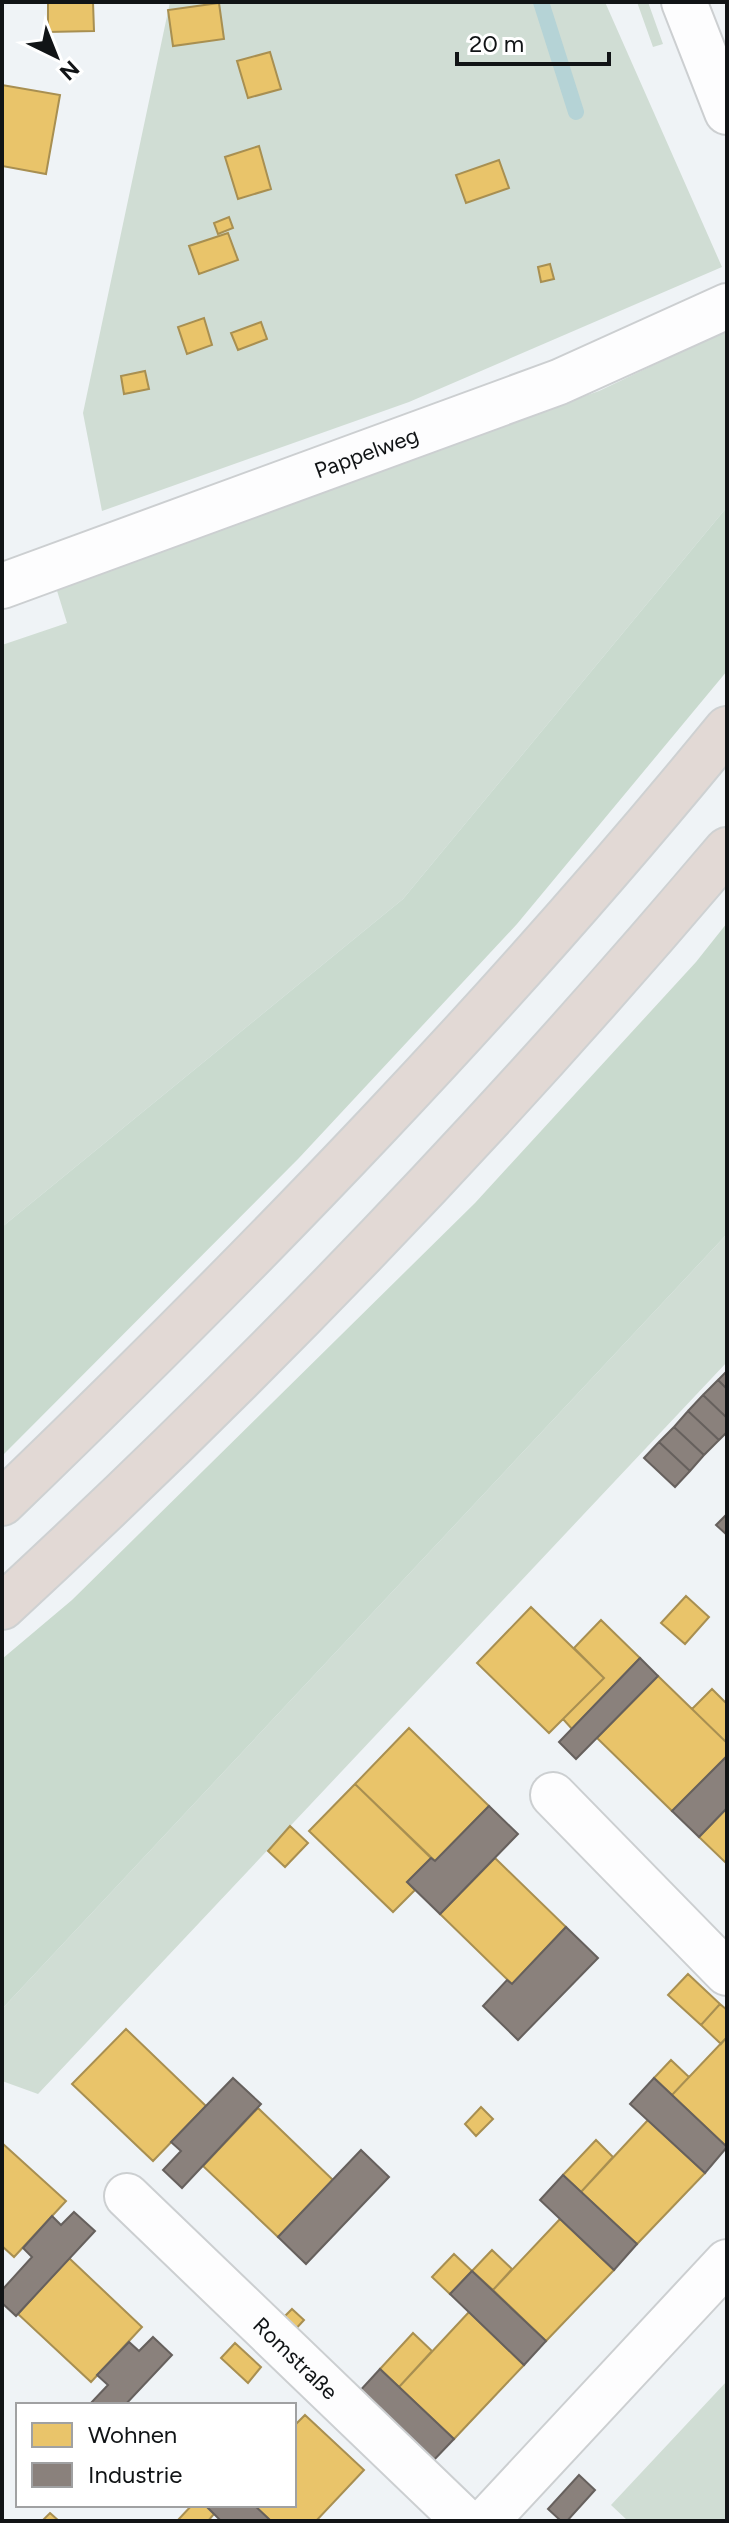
<svg xmlns="http://www.w3.org/2000/svg" width="729" height="2523" viewBox="0 0 729 2523" font-family="Figtree,sans-serif">
<rect width="100%" height="100%" fill="#eff3f6"/>
<path fill="#d0ddd4" d="M170,2h435l117,265 -313,135 -307,109 -19,-98z
M637,2h11l15,42 -10,3z
M727,330v177l-324,392 -401,328v-582l65,-22 -13,-42 545,-190z
M727,1234v128l-689,732 -36,-13v-72z
M727,2381v137l-3,3h-96l-17,-16z"/>
<path fill="#c9dace" d="M727,507v164l-210,253 -218,234 -297,298v-229l401,-328z
M727,923v311l-725,775v-350l70,-59 403,-397 221,-241z"/>
<path fill="#e9c46a" stroke="#a88f51" stroke-width="2" d="M48,2h45l1,29 -46,1z
M219,3l5,36 -51,7 -5,-36z
M270,52l11,37 -33,9 -11,-37z
M2,85l58,10 -14,79 -44,-8z
M259,146l12,43 -33,10 -13,-42z
M499,160l10,28 -43,15 -10,-28z
M229,217l4,11 -15,6 -4,-11z
M228,233l10,27 -39,14 -10,-28z
M550,264l4,15 -13,3 -3,-15z
M204,318l8,27 -25,9 -9,-27z
M261,322l6,17 -29,11 -7,-17z
M145,371l4,18 -25,5 -3,-18z
M686,1596l23,21 -24,27 -24,-21z
M531,1607l73,71 -55,55 -72,-70z
M601,1620l39,38 -68,71 -9,-10 41,-41 -30,-30z
M658,1676l69,67v13l-55,55 -75,-73z
M712,1689l15,15v39l-35,-34z
M409,1728l80,78 -54,55 -80,-77z
M355,1784l76,74 -24,24 8,8 -22,22 -84,-81z
M727,1808v56l-28,-27z
M290,1826l18,17 -23,24 -17,-16z
M495,1858l71,69 -54,57 -72,-70z
M688,1974l32,30 -19,21 -33,-30z
M720,2004l7,6v27l-6,7 -20,-19z
M126,2029l80,77 -53,55 -81,-77z
M727,2037v110l-55,-52z
M671,2060l18,17 -17,18 -18,-17z
M481,2107l12,12 -17,17 -11,-12z
M258,2108l75,72 -55,57 -75,-71z
M648,2120l57,53 -68,71 -56,-52z
M596,2140l17,17 -32,35 -18,-17z
M2,2143l64,58 -52,56 -12,-11z
M560,2219l54,51 -68,71 -53,-51z
M492,2250l20,19 -19,21 -21,-19z
M454,2254l18,17 -22,23 -18,-17z
M69,2258l73,69 -51,55 -73,-68z
M292,2309l12,11 -12,13 -12,-12z
M469,2312l55,53 -70,74 -55,-52z
M413,2333l19,18 -33,36 -19,-18z
M235,2343l26,24 -13,16 -27,-25z
M305,2415l59,55 -48,51h-45l-17,-16h40v-79z
M192,2505h13l9,9 -6,7h-31z
M50,2513l9,8h-17z"/>
<path fill="#8a817c" stroke="#66605d" stroke-width="2" d="M727,1371v18l-9,-9z
M718,1380l9,9v29l-24,-23z
M703,1395l24,23v14l-8,8 -31,-29z
M688,1411l31,29 -15,15 -30,-28z
M674,1427l30,28 -14,16 -31,-29z
M659,1442l31,29 -15,16 -31,-29z
M727,1514v21l-11,-10z
M640,1658l18,18 -82,83 -17,-17z
M727,1756v52l-28,29 -27,-26z
M489,1806l29,28 -78,80 -33,-32 24,-24 4,3z
M566,1927l32,31 -80,82 -35,-34 24,-26 5,4z
M233,2078l28,26 -79,84 -19,-18 18,-19 -10,-9z
M654,2078l73,69 -22,26 -75,-69z
M361,2150l28,27 -83,87 -28,-27z
M563,2175l74,69 -23,26 -74,-70z
M74,2212l21,19 -79,85 -14,-13v-13l30,-33 -9,-9 29,-32 9,9z
M472,2271l74,70 -22,24 -74,-71z
M153,2337l19,18 -47,50h-36l19,-20 -11,-10 32,-33 10,9z
M380,2369l74,70 -24,25 -73,-70z
M579,2475l16,15 -28,31h-6l-13,-12z
M205,2505h49l17,16h-50z"/>
<g fill="none" stroke-linecap="round" stroke-linejoin="round">
<path stroke="#b5d3d6" stroke-width="16" d="M541,2l35,110"/>
<g stroke="#cccfd1" stroke-width="48">
<g id="minor">
<path d="M684,2l43,110"/>
<path id="s1" d="M2,586l557,-204 168,-76"/>
<path d="M553,1795l174,178"/>
<path id="s2" d="M127,2196l338,325"/>
<path d="M486,2521l241,-259"/>
</g>
</g>
<g stroke="#ced1d2" stroke-width="48">
<path id="trunk" d="M2,1503c255,-246 501,-500 725,-774
M2,1607c257,-237 499,-490 725,-757"/>
</g>
<use href="#minor" stroke="#fdfdfe" stroke-width="44"/>
<use href="#trunk" stroke="#e2d9d5" stroke-width="44"/>
</g>
<g text-anchor="middle" dominant-baseline="central" stroke-width="8" stroke-linejoin="round" paint-order="stroke">
<g font-size="22" fill="#111416" stroke="#fff">
<text stroke="none"><textPath href="#s1" startOffset="388">Pappelweg</textPath></text>
<text stroke="none"><textPath href="#s2" startOffset="234">Romstraße</textPath></text>
</g>
</g>
<rect width="729" height="2523" fill="none" stroke="#111416" stroke-width="8"/>
<rect x="16" y="2403" width="280" height="104" fill="#ffffff" stroke="#a0a1a2" stroke-width="2"/>
<rect x="32" y="2423" width="40" height="24" fill="#e9c46a" stroke="#a0a1a2" stroke-width="2"/>
<text x="88" y="2443" font-size="24" fill="#111416">Wohnen</text>
<rect x="32" y="2463" width="40" height="24" fill="#8a817c" stroke="#a0a1a2" stroke-width="2"/>
<text x="88" y="2483" font-size="24" fill="#111416">Industrie</text>
<g transform="translate(56 56) rotate(137)" stroke="#ffffff" stroke-width="6" paint-order="stroke">
<path d="M0-6L14 30L0 20L-14 30Z" fill="#111416"/>
<text y="-12" font-size="22" font-weight="bold" text-anchor="middle" fill="#111416">N</text>
</g>
<path d="M457 52v12h152v-12" fill="none" stroke="#111416" stroke-width="4"/>
<text x="469" y="52" font-size="24" fill="#111416" stroke="#ffffff" stroke-width="6" paint-order="stroke">20 m</text>
</svg>
